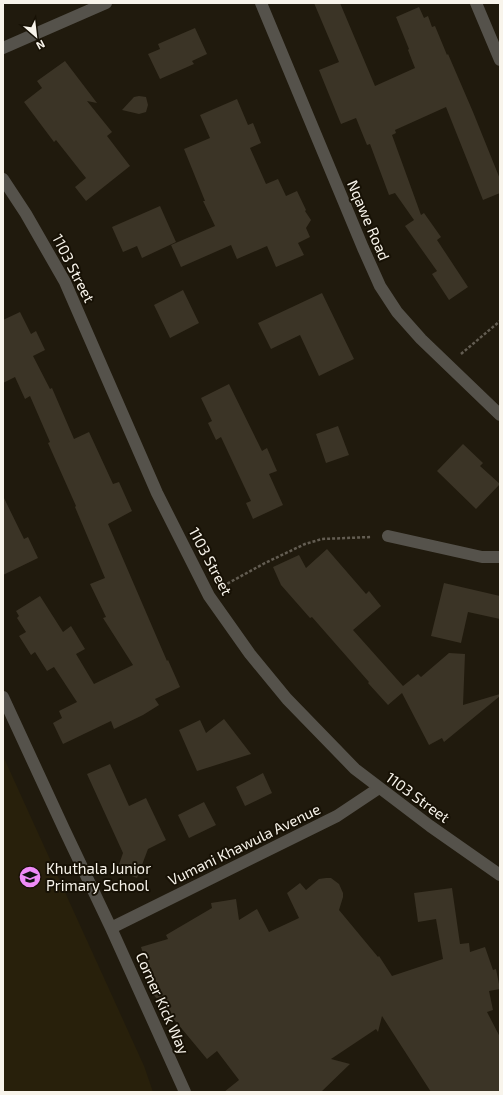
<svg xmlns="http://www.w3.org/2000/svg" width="503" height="1095" viewBox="0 0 503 1095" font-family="'Exo 2',sans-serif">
<rect width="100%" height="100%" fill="#201a0d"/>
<path fill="#28200b" d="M3,756l141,310 9,26h-150z"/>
<path fill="#3b3426" d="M314,3h26l35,83 40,-18 -7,-18 1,-1 -13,-32 23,-10 5,11 4,-2 4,11 3,-1 12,29 1,-1 25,58 27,67v14l-17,7 -37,-93 -51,23 1,3 -4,2 29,80 3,-2 17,24 -4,3 31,47 -19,13 -17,-26 5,-3 -32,-45 9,-6 -19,-27 -6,2 -19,-51 -3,1 -11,-27 -15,6 -22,-54 20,-8z
M195,28l12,26 -15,7 2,3 -34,15 -12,-25 12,-5 -2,-5z
M65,61l32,42 -10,-2 25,31 -5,4 23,30 -44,35 -11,-14 11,-9 -30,-38 -2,2 -30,-40 18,-14 -5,-7z
M139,96l7,1 2,8 -2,7 -7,2 -17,-4 12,-13z
M237,99l11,26 5,-2 8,20 -11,5 16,36 12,-5 8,17 11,-5 9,19 -1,1 6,9 -5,8 4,9 -12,6 6,12 -28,12 -9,-21 -30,13 -6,-14 -50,22 -10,-22 44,-19 -12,-25h2l-21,-52 26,-11 -10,-23z
M160,206l16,36 -34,16 -5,-12 -14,6 -11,-25z
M183,290l16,33 -29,15 -16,-33z
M322,293l32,66 -35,17 -19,-41 -29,14 -13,-26z
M20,312l11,22 5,-3 9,19 -12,6 17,33 2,-1 22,51 15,-7 24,52 6,-2 13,29 -24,13 59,137 1,-1 12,27 -25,12 4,6 -16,10 -29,14 -3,-8 -48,23 -10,-21 9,-5 -3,-7 18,-9 -23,-35 -7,4 -12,-19 -4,3 -12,-19 7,-4 -9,-14 2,-2 -3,-5 24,-15 23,36 8,-6 14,23 -9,5 18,30 39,-19 -30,-47 3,-1 -16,-33 15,-6 -30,-71 1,-1 -28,-63 2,-1 -20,-46 -5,3 -10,-22 -12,6v-63z
M229,384l33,67 5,-3 10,23 -8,3 14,31 -30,14 -7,-16 5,-2 -30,-64 -5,3 -8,-17 4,-2 -11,-23z
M338,426l11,29 -23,8 -10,-29z
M463,444l20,19 -3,3 20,18 -24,25 -39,-38z
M3,496l21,43 4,-2 10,21 -35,17z
M327,549l39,45 3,-3 12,15 -28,24 50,56 15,-12 3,3 28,-24 16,1 -2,51 37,-11v2l-56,46 -2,-4 -13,7 -27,-52 -14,12 -20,-22 1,-1 -57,-65 -2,1 -29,-33 -8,-18 26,-12 7,13z
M444,583l56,13v23l-32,-7 -7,31 -30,-7z
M224,719l27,35 -54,17 -18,-41 21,-10 6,13z
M110,764l19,42 17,-8 20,42 -18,9 -11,29 -20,-8 6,-17 -36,-79z
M263,773l9,20 -27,13 -9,-19z
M204,802l12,23 -27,13 -11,-23z
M326,878h5l8,6 4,9v4l-4,13 39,47 1,-1 13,20 51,-17 -7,-40 -18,3 -4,-29 38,-5 8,56 9,-1 1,9 15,-5 8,23 3,-1 4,20 -11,2 4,19 -6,2 13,25v55h-69l-49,-76 -4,16 -2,-3 -45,30 19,5 -29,28h-97l15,-12 -22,-29 -10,8 -55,-66 5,-2 -5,-8 -11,-36 27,-8 -2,-4 46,-27 -1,-5 25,-4 3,21 18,-11 12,23 30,-14 -12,-25 13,-10 6,7 13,-11z"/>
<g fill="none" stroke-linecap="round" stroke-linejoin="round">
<path stroke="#635d52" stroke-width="2.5" stroke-dasharray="3 2" stroke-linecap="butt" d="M461,354l39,-33
M223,586l42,-23 40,-19 17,-5 49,-2"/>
<path stroke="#55524b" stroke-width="12" d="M261,3l102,245 17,38 17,26 24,27 79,76
M476,3l24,57
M3,48l103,-45
M388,536l94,21h18
M3,697l61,132 47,99 74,164
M111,928l226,-112 42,-28"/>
<path stroke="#55524b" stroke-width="12" d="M3,179l23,35 39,68 92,211 52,103 41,58 37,45 68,70 75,57 70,49"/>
</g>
<defs>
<g id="school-disc" transform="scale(1.15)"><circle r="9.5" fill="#ef8bf7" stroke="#171105"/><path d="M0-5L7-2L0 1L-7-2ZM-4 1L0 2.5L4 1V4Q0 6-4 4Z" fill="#111"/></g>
</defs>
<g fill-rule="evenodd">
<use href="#school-disc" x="30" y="877"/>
</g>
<g text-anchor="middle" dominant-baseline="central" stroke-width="4" stroke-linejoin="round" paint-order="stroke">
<g font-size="15" fill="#f8f4eb" stroke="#171105">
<text transform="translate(369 220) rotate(67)">Nqawe Road</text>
<text transform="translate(74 268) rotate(63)">1103 Street</text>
<text transform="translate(211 561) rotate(62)">1103 Street</text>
<text transform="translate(418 797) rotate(36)">1103 Street</text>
<text transform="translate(244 844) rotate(-26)">Vumani Khawula Avenue</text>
<text transform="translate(163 1003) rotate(66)">Corner Kick Way</text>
</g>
<g font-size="15" fill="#f8f4eb" stroke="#171105" text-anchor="start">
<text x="46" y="868">Khuthala Junior<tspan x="46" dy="17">Primary School</tspan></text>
</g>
</g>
<rect width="503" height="1095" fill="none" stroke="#f8f4eb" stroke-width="8"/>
<g transform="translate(36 36) rotate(152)" stroke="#171105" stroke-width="3" paint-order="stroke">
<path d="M0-3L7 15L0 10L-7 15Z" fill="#f8f4eb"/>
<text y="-6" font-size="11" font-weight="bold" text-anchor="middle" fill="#f8f4eb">N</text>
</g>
</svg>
